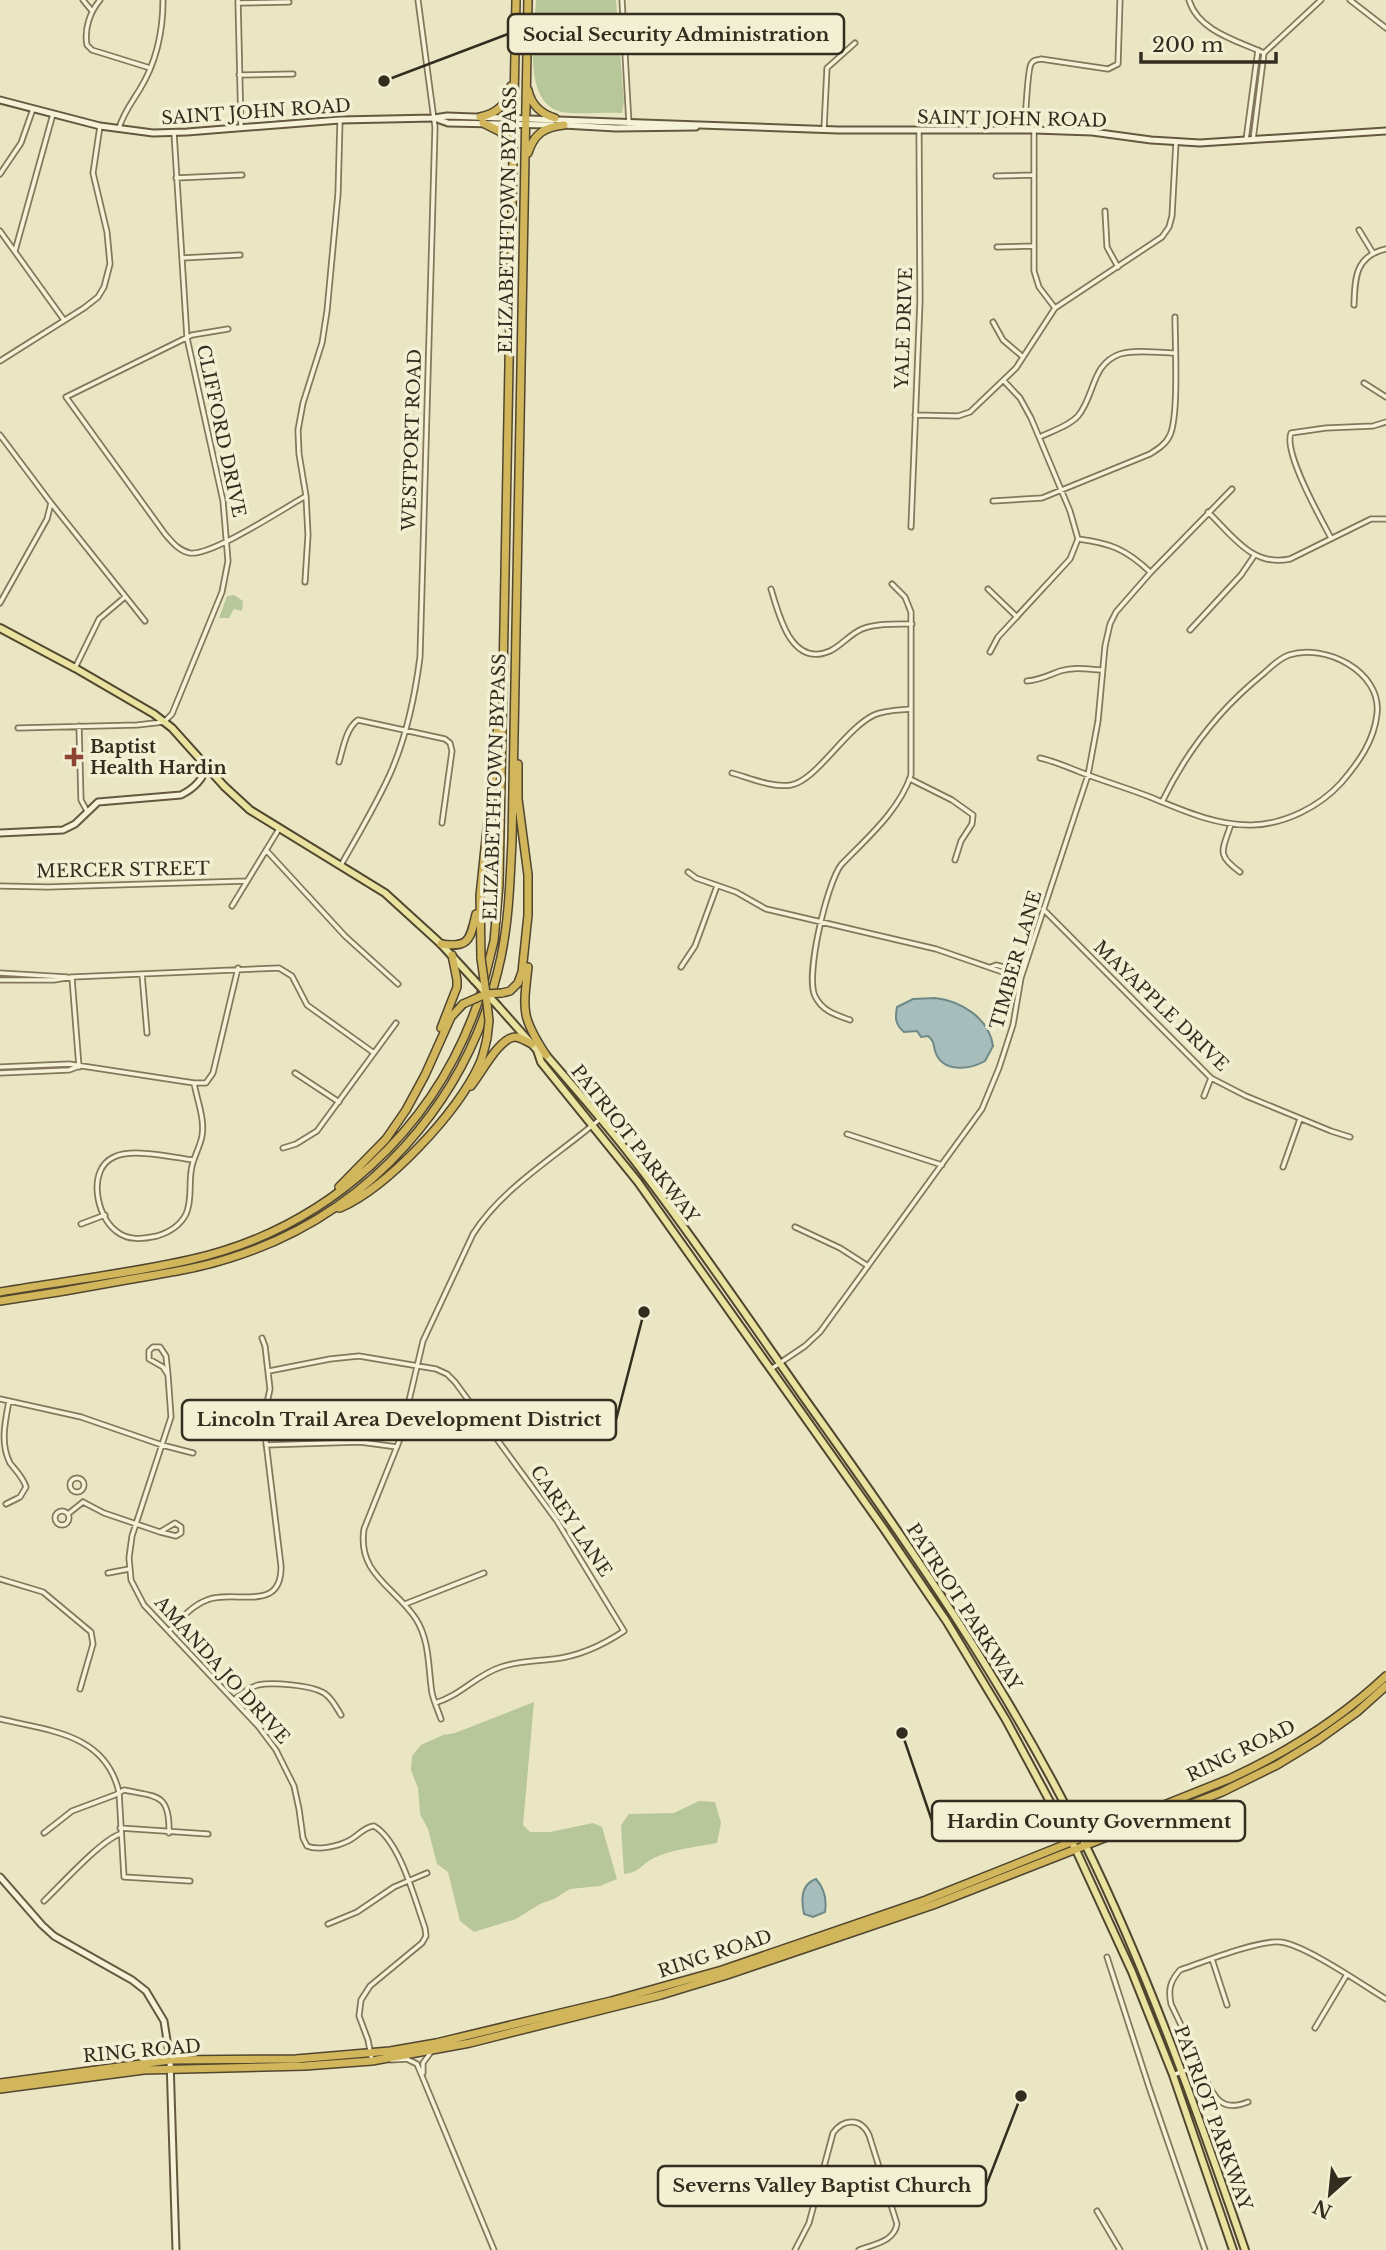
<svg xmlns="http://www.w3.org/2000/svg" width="1386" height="2250" viewBox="0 0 1386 2250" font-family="'Libre Baskerville',serif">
<rect width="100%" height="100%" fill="#eae6c4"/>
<path fill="#b8c799" d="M536,0h80l8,102 -2,11c-20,-1 -42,2 -60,-1 -41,-8 -27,-82 -26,-112z
M234,595l9,6 -1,10 -8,-2 -5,9h-10l8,-22z
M534,1702l-11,123 7,7h20l43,-9 9,4 15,52 -17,7 -30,3 -16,10 -14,5 -24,15 -42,13 -14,-11 -12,-49 -11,-8 -9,-35 -8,-15 -2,-26 -7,-18 1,-14 9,-11 22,-10 12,-2z
M699,1801l16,1 6,21 -4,20c-21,4 -45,6 -65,16 -12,7 -12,13 -28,15l-3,-49 8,-11 45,-1z"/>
<path fill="#a6bdbb" stroke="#6d8a89" stroke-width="2" d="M935,998c26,3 54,20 58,48l-8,15c-16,9 -43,12 -50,-10 -2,-8 -1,-10 -7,-15l-7,1 -4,-6 -13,1c-9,-8 -9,-14 -7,-25l16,-8z
M816,1879c9,10 11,20 9,33l-12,5 -9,-3c-3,-14 -3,-30 12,-35z"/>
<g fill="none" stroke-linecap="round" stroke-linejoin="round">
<g stroke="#83785c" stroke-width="7">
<path id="street" d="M83,0l9,11
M100,0c-10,12 -16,29 -13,45l5,5 58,18
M238,0l3,128
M622,0l7,124
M1189,0c9,31 49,41 75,53
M1350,0l36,28
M238,3l51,-1
M239,75l54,-1
M119,128c4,-14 13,-26 21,-39 17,-28 23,-57 23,-89
M824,129l3,-61 28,-25
M1024,130c2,-11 3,-59 7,-66 2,-4 5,-4 10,-5l67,10 10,-5 2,-64
M1034,131v140l5,16 16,21
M1246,140l12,-90
M1253,140l11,-87 57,-53
M0,174l21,-31 12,-34
M996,176l37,-1
M176,178l66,-3
M1105,211l2,36 11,20
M1359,230l14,23
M0,231l64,89
M997,247l36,-1
M15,251l38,-137
M182,258l58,-3
M1354,305c1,-27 1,-49 32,-56
M993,322l10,18 20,17
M228,329l-36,6 -126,62 99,137c7,8 14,17 25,19 22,3 94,-45 116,-57
M0,361l84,-53 14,-11 6,-10 6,-23 -3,-32 -14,-59 7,-47
M1364,383l22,14
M915,415l43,1 12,-4 46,-44 39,-60 107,-71 7,-10 3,-11 4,-74
M0,435l51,68 -4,16 -47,84
M1040,437c12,-6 29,-11 38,-21 17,-20 13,-52 42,-62 17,-5 38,-1 55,-1
M993,501l49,-3 108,-44c8,-5 16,-10 20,-19 9,-20 5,-92 5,-118
M51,503l94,118
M1208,512c25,24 44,55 82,47l81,-40h15
M911,527l9,-226 -1,-170
M1331,538c-10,-19 -48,-86 -40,-105l35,-5 47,-2 13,-4
M1078,539c32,4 48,10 72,33
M305,582l3,-47 -2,-39 -7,-42 -1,-24 5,-27 19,-60 5,-32 11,-117 2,-74
M771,589c8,26 20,79 59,62 12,-6 20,-17 32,-22 15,-6 34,-5 50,-5
M988,589l29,28
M1190,630l51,-55 13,-19
M990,652l8,-15 72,-78 8,-20 -8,-28 -39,-93 -11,-20 -16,-17
M75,668l24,-49 26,-22
M1027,681c13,-1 22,-6 33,-10 14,-4 26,-2 40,-1
M79,726l2,74 6,11
M18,728l119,-3 27,-3 8,-8 50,-122 6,-31 -5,-60 -36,-163 -13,-205
M1040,758c14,3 27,9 40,14 23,9 47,16 70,25 32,13 66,29 102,28 33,-1 67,-18 89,-42 18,-21 33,-42 36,-69 5,-43 -53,-71 -88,-59 -11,4 -18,12 -26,19 -42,34 -77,78 -101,128
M339,762c4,-13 7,-34 19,-42l87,19 5,4 2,8 -10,72
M732,773c18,5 40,15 59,12 25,-4 54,-56 83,-70 11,-5 25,-5 37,-6
M910,779l42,21 21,15 -1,9 -11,17 -6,19
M1231,824c-8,26 -16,30 9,48
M266,850l79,86 53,48
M341,865c17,-30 35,-60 49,-91 16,-36 25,-78 30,-117l15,-530 -17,-127
M688,872l8,6 40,14 30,17 170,40 84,29
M0,886l48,1 199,-6
M232,906l47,-77
M1043,909l168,169 35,18 85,35 19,6
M681,967l14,-21 22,-60
M991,967l5,-2 27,7
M0,973l67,4
M142,974l5,59
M72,978l7,89
M0,980h54l18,-3 207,-9 13,8 15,29 67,48
M850,1020c-14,-5 -28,-9 -35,-24 -10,-20 12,-113 26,-131 26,-27 58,-54 70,-90v-163l-6,-15 -13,-13
M0,1067l69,-3 125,19h12l7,-10 25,-105
M0,1073l69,-3 8,-3
M295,1073l44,29
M1204,1096l7,-18
M847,1134l95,31
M283,1148l13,-4 21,-13 79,-108
M193,1160c-21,-3 -61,-12 -79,-3 -27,12 -18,59 2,74 12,10 27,8 41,5 13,-4 23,-10 29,-22 6,-13 3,-28 5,-42 1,-13 9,-24 11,-36 3,-17 -5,-36 -8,-53
M1283,1167l17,-48
M81,1224l24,-9
M795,1227l45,21 28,18
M771,1369l34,-23 15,-14 162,-223 17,-41 14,-43 8,-47 67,-203 10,-54 7,-75 5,-22 6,-12 35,-40 81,-83
M269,1371l61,-12 29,-3 77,13 11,5 8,8 102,139 67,110c-21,14 -44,25 -70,28 -18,2 -36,2 -53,8 -25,8 -41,29 -66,36
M168,1375l-2,-19 -6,-9h-7l-4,4v8l14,8 5,8 3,42 -39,119 -3,22 2,22 13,25 114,121 18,24 18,36 5,23 4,29 4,8c11,5 32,0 43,-6 9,-5 14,-13 24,-14 26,15 41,74 51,102l1,8 -4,7 -52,43 -9,14 -2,16 9,24 4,21
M0,1399l81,18 81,28 31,8
M266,1445l94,-3 37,5
M70 1485a7 7 0 1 1 14 0a7 7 0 1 1-14 0Z
M83,1502l21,11 56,19 15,-9 6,4v6l-5,3 -16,-4
M6,1504l14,-7 6,-10c-3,-10 -10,-16 -16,-24 -10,-19 -5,-41 -1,-62
M55 1518a7 7 0 1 1 14 0a7 7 0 1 1-14 0Z
M68,1514l15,-12
M108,1573l21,-4
M0,1579l43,13 48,40 2,12 -13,45
M405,1604l79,-31
M169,1631c11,-11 22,-25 38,-31 27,-11 75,14 74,-34l-16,-132 -1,-17 6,-28 -5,-43 -3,-8
M234,1700c7,-6 14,-12 24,-15 14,-3 53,0 66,8 8,5 12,14 17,22
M0,1719c49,12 105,14 119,73l5,85 66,4
M441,1719c-3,-9 -7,-17 -9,-26 -4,-25 -2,-52 -16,-74 -21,-32 -59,-45 -52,-90l36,-90 23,-98 50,-107c30,-47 85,-79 127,-115
M120,1828l88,6
M44,1833l28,-22 43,-16 9,-5c33,7 46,3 45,43
M44,1901c17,-16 56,-60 76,-67
M328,1924l29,-12 37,-25 33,-14
M1107,1957l42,130 56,163
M1212,1959l15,46
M1315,2028l31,-52
M391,2060l16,-1 10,5 77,186
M1200,2065c11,24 16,50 48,37
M423,2073v-10l8,-11
M1173,2075l27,-10 -29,-61c-3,-14 -1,-23 9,-34 23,-8 78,-30 100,-28 24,2 83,43 106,57
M1097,2211l23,39
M795,2250l14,-27 24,-90c11,-15 28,-15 36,2l28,89c-3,18 -23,20 -38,26"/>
</g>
<g stroke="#64593f" stroke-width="9">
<path id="secondary" d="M0,100l100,26 53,7 34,-1 153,-12 94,-2 13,-2 391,14h196l58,2 59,8 49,3 186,-12
M437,119l11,4 105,2
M563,125l53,3 80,-1
M0,833l63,-3 12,-6 23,-22 83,-7c12,-6 22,-15 25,-28
M0,1877l42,48 12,11 78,44 14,11 18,30 6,39 6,190"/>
</g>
<g stroke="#514630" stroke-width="10">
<path id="primary" d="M0,628l75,40 79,46 18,14 52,58 26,24 135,83 56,51 33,36
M498,1006l39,44 9,5c32,37 65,74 94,113 58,76 112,156 167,234 101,141 199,282 276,438 65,132 114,271 162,410
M537,1050l4,12 97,120 246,347 63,93 59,98 70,130 56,122 41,103 60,175"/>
</g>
<g stroke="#514630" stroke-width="10">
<path id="highway" d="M528,90c3,14 13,24 27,28
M480,117c18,-4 27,-13 31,-31
M483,123l18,9 9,18
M528,153c6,-19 16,-26 36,-28
M441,944c28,4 29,-4 35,-30
M481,958l-1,-62 18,-172
M528,967c-5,44 -7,50 18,88
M484,981l10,-40 5,-56 17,-885
M502,993l8,-2 8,-8 4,-11 6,-57v-40l-10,-76v-35
M441,1028l16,-41v-7l-5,-25
M471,1086c10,-12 29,-50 45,-49 6,1 11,5 16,7
M339,1187l47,-48 20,-29 19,-35 26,-58 12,-13
M340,1208c48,-21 118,-96 139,-143 4,-8 6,-18 8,-27
M0,1292c63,-11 127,-18 189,-32 139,-31 249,-132 292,-267
M0,1301c42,-6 84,-13 126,-21 35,-6 70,-11 104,-22 139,-43 241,-159 271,-301 8,-38 9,-77 11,-116l16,-841
M0,2083l170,-23 126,-1 94,-8 46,-8 175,-42 111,-31 204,-70 303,-121c57,-26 111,-60 157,-103
M0,2089l144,-19 161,-4 67,-5 98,-18 191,-48 66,-20 206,-70 289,-113 55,-27 41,-25 39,-28 29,-26"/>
</g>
<use href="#street" stroke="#f5f2d7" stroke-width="3.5"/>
<use href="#secondary" stroke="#f5f2d7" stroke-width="5"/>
<use href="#primary" stroke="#eae29f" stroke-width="6"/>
<use href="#highway" stroke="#d2b65c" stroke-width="7"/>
<g stroke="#514630" stroke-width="10" stroke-linecap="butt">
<path id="primary-bridge" d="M474,980l24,26"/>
</g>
<g stroke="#514630" stroke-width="10" stroke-linecap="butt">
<path id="highway-bridge" d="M481,958l5,36 16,-1
M463,1004l23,-10 3,27 -2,17"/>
</g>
<use href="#primary-bridge" stroke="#eae29f" stroke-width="6"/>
<use href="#highway-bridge" stroke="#d2b65c" stroke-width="7"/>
</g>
<path fill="#8c4332" stroke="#f2efd3" stroke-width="2.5" d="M70.5 746.5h7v7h7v7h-7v7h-7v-7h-7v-7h7z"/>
<g text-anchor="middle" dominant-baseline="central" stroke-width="7" stroke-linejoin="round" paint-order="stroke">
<g font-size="18" fill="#342d1f" stroke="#f2efd3">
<text transform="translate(256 112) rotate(-4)">SAINT JOHN ROAD</text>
<text transform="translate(1012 119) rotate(1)">SAINT JOHN ROAD</text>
<text transform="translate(508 220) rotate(-89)">ELIZABETHTOWN BYPASS</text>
<text transform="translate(904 328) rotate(-88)">YALE DRIVE</text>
<text transform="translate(221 431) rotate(78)">CLIFFORD DRIVE</text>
<text transform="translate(412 440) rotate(-88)">WESTPORT ROAD</text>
<text transform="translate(495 787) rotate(-88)">ELIZABETHTOWN BYPASS</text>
<text transform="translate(123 870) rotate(-1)">MERCER STREET</text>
<text transform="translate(1016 960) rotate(-74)">TIMBER LANE</text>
<text transform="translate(1161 1006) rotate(44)">MAYAPPLE DRIVE</text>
<text transform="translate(635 1144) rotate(52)">PATRIOT PARKWAY</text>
<text transform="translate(571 1521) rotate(56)">CAREY LANE</text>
<text transform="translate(964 1607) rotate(57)">PATRIOT PARKWAY</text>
<text transform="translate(222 1670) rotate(48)">AMANDA JO DRIVE</text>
<text transform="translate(1241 1751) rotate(-26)">RING ROAD</text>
<text transform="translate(715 1954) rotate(-18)">RING ROAD</text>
<text transform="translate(142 2051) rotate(-5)">RING ROAD</text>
<text transform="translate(1213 2118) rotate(70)">PATRIOT PARKWAY</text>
</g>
<g font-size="18" font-weight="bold" fill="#342d1f" stroke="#f2efd3" text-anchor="start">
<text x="90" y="747">Baptist<tspan x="90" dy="21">Health Hardin</tspan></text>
</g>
</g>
<path fill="none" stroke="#342d1f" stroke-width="2.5" d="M384 81L508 34M644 1312L616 1420M902 1733L932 1821M1021 2096L986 2186"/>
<g fill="#342d1f" stroke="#f2efd3" stroke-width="2.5">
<circle cx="384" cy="81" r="7"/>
<circle cx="644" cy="1312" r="7"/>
<circle cx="902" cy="1733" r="7"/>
<circle cx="1021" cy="2096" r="7"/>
</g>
<g fill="#f2efd3" stroke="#342d1f" stroke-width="2.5">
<rect x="508" y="14" width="336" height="40" rx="7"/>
<rect x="182" y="1400" width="434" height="40" rx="7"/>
<rect x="932" y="1801" width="313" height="40" rx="7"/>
<rect x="658" y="2166" width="328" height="40" rx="7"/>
</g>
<g font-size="19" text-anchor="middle" font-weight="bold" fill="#342d1f">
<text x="676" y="41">Social Security Administration</text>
<text x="399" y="1426">Lincoln Trail Area Development District</text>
<text x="1089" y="1828">Hardin County Government</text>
<text x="822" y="2192">Severns Valley Baptist Church</text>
</g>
<g transform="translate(1330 2194) rotate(207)" stroke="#f2efd3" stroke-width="5" paint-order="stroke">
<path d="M0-5L12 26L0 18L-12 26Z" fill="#342d1f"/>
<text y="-10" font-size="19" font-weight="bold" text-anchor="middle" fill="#342d1f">N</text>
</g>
<path d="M1141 52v10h135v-10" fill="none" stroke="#342d1f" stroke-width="3.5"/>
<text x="1152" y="52" font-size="21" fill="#342d1f" stroke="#f2efd3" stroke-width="5" paint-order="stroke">200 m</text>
</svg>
